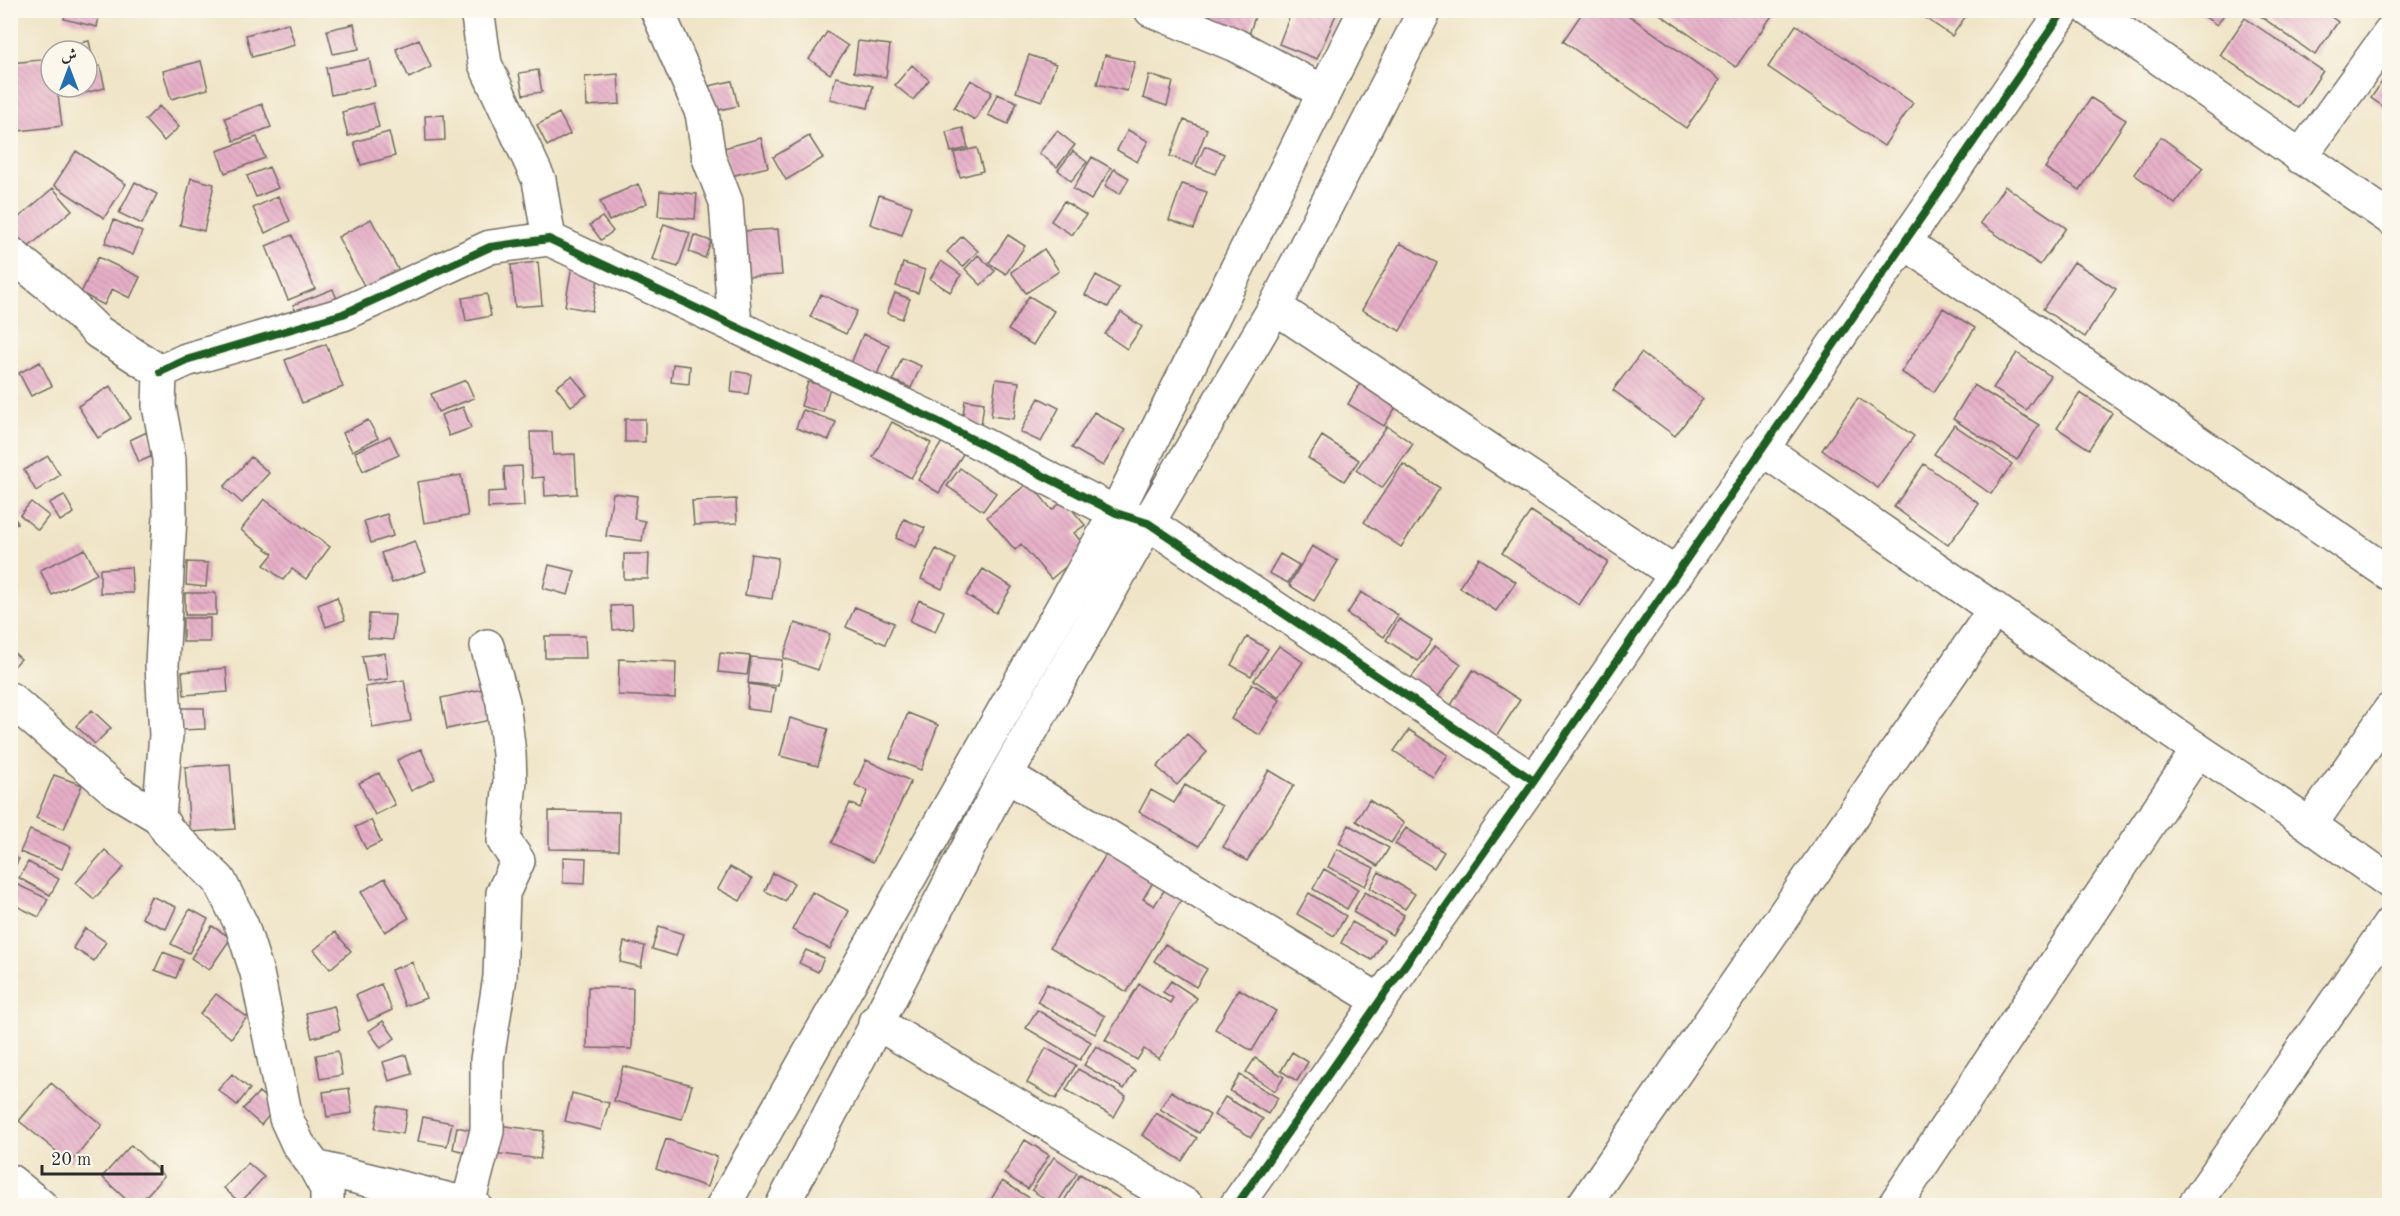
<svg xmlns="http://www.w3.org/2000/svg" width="2400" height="1216" viewBox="0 0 2400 1216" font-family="'Old Standard TT',Amiri,serif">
<defs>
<pattern id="building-back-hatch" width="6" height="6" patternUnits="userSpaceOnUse" patternTransform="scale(1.5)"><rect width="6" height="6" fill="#e6aec7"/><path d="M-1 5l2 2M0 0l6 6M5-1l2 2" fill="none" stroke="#c596ab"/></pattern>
</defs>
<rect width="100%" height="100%" fill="#fbf7ec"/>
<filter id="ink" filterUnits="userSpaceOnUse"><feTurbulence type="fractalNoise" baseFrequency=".0167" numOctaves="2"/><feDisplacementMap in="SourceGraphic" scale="12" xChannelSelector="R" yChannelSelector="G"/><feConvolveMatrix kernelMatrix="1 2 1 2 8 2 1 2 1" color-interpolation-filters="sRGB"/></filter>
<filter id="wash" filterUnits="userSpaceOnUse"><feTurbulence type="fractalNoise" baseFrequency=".008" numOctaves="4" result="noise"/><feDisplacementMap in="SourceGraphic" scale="24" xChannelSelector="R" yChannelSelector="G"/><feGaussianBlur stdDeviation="1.35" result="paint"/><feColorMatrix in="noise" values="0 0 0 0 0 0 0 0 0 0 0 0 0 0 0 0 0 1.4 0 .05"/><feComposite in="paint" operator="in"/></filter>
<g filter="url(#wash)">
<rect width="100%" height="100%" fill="#efe4c6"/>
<g id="blocks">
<path fill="url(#building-back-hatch)" d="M66,10h34l-3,17 -33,-8z
M180,10h28v2l-27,4z
M239,10h18v1l-17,4z
M450,10h21v6l-21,2z
M676,10h36l1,3 -37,2z
M1212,10h45l-10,31 -41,-13z
M1292,10l45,2 -20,47 -38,-15z
M1584,10h37l99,70 -34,48 -123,-87z
M1654,10h122l-40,57z
M1914,10h56l-18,26z
M2195,10h32l-10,15z
M2252,10h70l16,12 -23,33z
M2245,18l78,53 -25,37 -78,-53z
M288,23l7,22 -43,12 -6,-22z
M354,24l5,25 -26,5 -6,-24z
M1796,25l117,78 -29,43 -116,-79z
M827,32l21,14 -18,28 -21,-15z
M419,39l12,28 -22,11 -13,-29z
M89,41l5,24 -7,2v-16h-21l-1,-5z
M858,41l32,4 -4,32 -32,-5z
M1029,55l27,9 -14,37 -26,-9z
M1105,55l30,7 -8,29 -30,-7z
M51,59v28h6l5,39 -52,6v-69z
M369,59l6,27 -44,9 -5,-27z
M201,61l7,28 -37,10 -8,-28z
M912,65l17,15 -16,20 -18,-15z
M100,66l5,22 -28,7 -2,-8h12v-18z
M538,70l4,22 -19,3 -4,-22z
M2390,70v41l-19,-13z
M618,74l2,30 -33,2 -2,-29z
M1149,75l24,7 -6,24 -24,-8z
M836,77l37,9 -5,22 -38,-9z
M971,80l21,12 -17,28 -21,-12z
M732,81l6,25 -29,6 -5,-25z
M997,94l20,8 -9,22 -20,-9z
M2091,98l35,22 -46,70 -35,-22z
M373,103l6,24 -31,9 -6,-24z
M262,104l9,23 -37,14 -9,-23z
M159,106l20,21 -15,14 -19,-21z
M559,113l11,21 -23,12 -10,-21z
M444,115l1,25 -19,1 -1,-25z
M1184,120l23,9 -14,36 -23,-9z
M963,128l5,20 -17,4 -5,-20z
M1128,130l20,11 -11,21 -20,-12z
M1057,131l18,14 -18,22 -18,-14z
M389,132l6,24 -34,9 -7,-23z
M809,136l14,22 -37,22 -13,-23z
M257,137l8,21 -40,15 -8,-22z
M2161,137l42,31 -28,36 -41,-30z
M761,138l7,29 -37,9 -7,-28z
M1205,146l19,8 -9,20 -19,-8z
M977,148l6,23 -23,6 -6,-24z
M76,151l50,33 -22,34 -50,-33z
M1073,151l14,11 -16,19 -13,-11z
M1092,157l19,11 -20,32 -18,-11z
M269,167l9,21 -22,9 -9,-21z
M1114,169l15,9 -9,16 -15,-8z
M191,178l23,6 -10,47 -24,-6z
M135,182l22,12 -15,30 -23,-11z
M638,184l9,19 -38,18 -9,-20z
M1182,184l25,8 -13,37 -25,-9z
M2005,186l61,42 -26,37 -60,-42z
M53,188l19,22 -48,41 -14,-15v-11z
M660,191l37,3 -2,25 -37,-3z
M879,195l33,11 -10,29 -32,-11z
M278,196l12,25 -25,12 -12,-25z
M1064,201l22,14 -14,20 -21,-14z
M602,217l11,14 -12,9 -11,-15z
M371,219l29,54 -33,18 -29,-54z
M114,220l28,12 -9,23 -28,-12z
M664,224l26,9 -12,34 -26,-8z
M778,229l4,46 -38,2 -3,-46z
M292,235l23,54 -27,11 -22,-54z
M694,235l17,6 -6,17 -16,-6z
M1008,235l17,11 -19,28 -17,-11z
M962,236l16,15 -15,16 -16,-15z
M1400,243l37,20 -37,68 -38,-21z
M1044,249l15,22 -33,22 -15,-21z
M978,255l17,16 -14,14 -16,-16z
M98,257l42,20 -10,21 -18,-9 -8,16 -23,-12z
M941,261l20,14 -11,17 -20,-13z
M538,262l4,43 -27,2 -4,-42z
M2074,262l42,27 -31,48 -42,-28z
M903,263l22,7 -7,23 -22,-7z
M572,265l28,4 -8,42 -27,-5z
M1096,275l23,13 -11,19 -23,-12z
M333,289l7,18 -40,15 -7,-17z
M895,293l15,6 -8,20 -15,-6z
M487,294l4,22 -25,5 -4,-23z
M821,294l36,17 -11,23 -36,-17z
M1029,296l25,15 -21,34 -25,-15z
M1943,308l32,20 -41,64 -33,-20z
M1121,312l21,15 -15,22 -22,-15z
M863,334l26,11 -13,32 -26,-11z
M326,344l17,43 -41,16 -17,-43z
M1641,353l62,46 -28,37 -62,-46z
M2017,353l33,23 -24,34 -33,-22z
M902,358l19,8 -10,22 -18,-8z
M40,362l12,24 -21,10 -12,-23z
M673,364l17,2 -1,18 -18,-2z
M733,371l18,3 -3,20 -17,-2z
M572,376l15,19 -16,11 -15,-19z
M996,379l23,3 -5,37 -23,-3z
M466,380l8,18 -36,14 -7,-18z
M1362,380l37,22 -15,24 -36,-22z
M808,382l22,5 -7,25 -22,-6z
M1974,385l65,40 -22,35 -64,-41z
M110,386l21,32 -33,20 -20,-32z
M2080,393l32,20 -23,36 -32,-21z
M1039,398l20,10 -18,34 -21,-10z
M1858,398l56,38 -36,52 -56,-38z
M965,400l19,3 -3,23 -19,-2z
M463,407l8,21 -22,8 -8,-21z
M803,410l33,12 -7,18 -33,-12z
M1094,412l31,18 -22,36 -31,-18z
M625,419h20v23h-20z
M368,420l10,18 -26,13 -9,-18z
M892,422l39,21 -20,35 -38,-21z
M1954,425l58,39 -21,30 -57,-40z
M1387,426l26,18 -31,44 -26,-18z
M147,432l10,22 -18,8 -9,-22z
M530,432h22l1,23 22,-1 2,40 -32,2 -1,-19 -12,1z
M390,436l9,19 -36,16 -8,-19z
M1322,436l37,24 -15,21 -36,-23z
M942,442l21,12 -24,39 -21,-13z
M48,456l12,19 -24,16 -12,-21z
M251,457l18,16 -27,30 -18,-16z
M1403,464l37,24 -39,59 -37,-25z
M1924,464l55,40 -31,41 -54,-38z
M522,466l2,40 -36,2v-16l17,-1 -1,-24z
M960,468l36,25 -13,18 -36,-25z
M461,475l7,41 -44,7 -7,-41z
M1029,482l23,28 12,-10 21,25 -11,8 13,16 -36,30 -30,-35 -6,6 -28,-33z
M613,493l24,3 -3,23 11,2 -3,20 -36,-5z
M64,495l10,18 -14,8 -11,-18z
M264,499l66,48 -24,32 -14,-10 -9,11 -19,-15 9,-11 -32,-24z
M736,499l1,24 -43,2 -2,-24z
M31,502l18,14 -11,14 -18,-15z
M1531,511l77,51 -29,43 -77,-52z
M10,512l8,11 -8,5z
M387,514l6,22 -22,7 -7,-22z
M904,519l21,9 -9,19 -20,-9z
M415,541l11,30 -34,12 -11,-30z
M1312,546l26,15 -24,40 -25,-16z
M85,549l12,25 -45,21 -12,-25z
M936,549l20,10 -14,30 -21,-10z
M624,554h25l-1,25h-24z
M751,554l27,4 -6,41 -27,-4z
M1280,554l19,11 -11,18 -19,-10z
M1479,558l37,24 -20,29 -37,-24z
M187,562l21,1 -2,24 -20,-2z
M549,565l26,6 -7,24 -25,-7z
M131,567l2,26h-33v-24z
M983,569l29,18 -16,26 -30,-18z
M1361,592l37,23 -14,22 -37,-23z
M185,593h31v22h-31z
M337,597l8,23 -19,7 -8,-22z
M919,600l25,11 -9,21 -25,-11z
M632,605l1,23 -20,2 -2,-24z
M855,607l39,16 -9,21 -39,-17z
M369,614l26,1 -2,25 -25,-2z
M183,618h27v24h-27z
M1399,619l33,21 -14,21 -32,-21z
M795,623l35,11 -12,36 -35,-12z
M545,636h40l1,22h-41z
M1247,637l21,12 -17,27 -20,-11z
M1279,646l24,16 -24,35 -25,-17z
M1435,646l26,18 -26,37 -27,-19z
M10,649l11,10 -11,11z
M385,653l3,26 -21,3 -5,-26z
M720,653l30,3 -3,19 -29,-3z
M751,657l31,3 -4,26 -30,-3z
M619,659l57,3 -1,36 -57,-3z
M226,668l2,24 -44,3 -2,-23z
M1473,670l47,30 -26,40 -46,-30z
M404,680l7,41 -38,7 -8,-41z
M749,684l26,4 -4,24 -24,-3z
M1252,684l28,16 -20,35 -29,-16z
M483,689l7,31 -43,9 -6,-31z
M181,708h23l1,21 -24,1z
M92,710l19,18 -16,16 -19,-18z
M908,713l30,12 -17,45 -31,-12z
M790,718l38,11 -10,37 -38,-10z
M1409,730l39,25 -15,22 -39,-26z
M1187,734l20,18 -30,33 -20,-18z
M421,749l14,30 -24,12 -14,-31z
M866,760l45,21 -38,81 -41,-19 18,-40 10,5 8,-17 -13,-6z
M230,764l5,65 -45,3 -5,-65z
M10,768l7,5 -7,9z
M1269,770l25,15 -47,76 -24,-14z
M379,773l16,32 -20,10 -16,-32z
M54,775l28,10 -18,44 -28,-11z
M1185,785l37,21 -23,40 -60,-34 12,-22 23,13z
M1369,800l35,23 -13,20 -35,-22z
M549,811l70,1 -1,38 -69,-1z
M371,820l10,22 -15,7 -11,-22z
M1349,825l40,23 -11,18 -39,-23z
M1406,828l38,24 -10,16 -39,-24z
M30,830l41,17 -9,22 -42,-17z
M1337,849l37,19 -9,18 -37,-19z
M105,850l19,17 -30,32 -18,-16z
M1108,851l47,28 -12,20 11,7 11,-17 17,10 -55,93 -77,-45z
M10,855l9,4 -9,17z
M563,857l23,1 -1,26 -22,-1z
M28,862l31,17 -9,16 -31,-17z
M730,867l22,12 -12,22 -22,-12z
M1324,869l34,20 -11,20 -34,-20z
M1379,872l36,22 -10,15 -35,-21z
M773,873l21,10 -9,18 -20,-10z
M385,878l24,40 -24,14 -24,-40z
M16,884l32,15 -9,18 -29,-14v-8z
M812,892l37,19 -19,38 -38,-19z
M1365,892l39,23 -12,20 -39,-23z
M1309,893l37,23 -12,20 -37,-22z
M151,896l25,11 -10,22 -24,-11z
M190,909l18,10 -19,34 -18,-9z
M1352,922l32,18 -12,20 -31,-17z
M212,926l19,12 -22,32 -18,-12z
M659,926l24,8 -7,22 -24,-7z
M85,928l21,14 -12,19 -21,-13z
M335,932l16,19 -21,18 -16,-19z
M624,942l21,4 -4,21 -21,-5z
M1165,944l42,25 -11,18 -42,-26z
M806,950l18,8 -6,14 -19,-9z
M163,952l20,8 -7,18 -21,-8z
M412,962l14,36 -21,8 -14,-36z
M1171,981l26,17 -38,61 -15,-10 -7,11 -32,-20 34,-56 31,19 3,-5 -10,-6z
M381,984l11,26 -24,11 -12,-26z
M1047,984l58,32 -10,18 -58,-32z
M588,987l45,1 -1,61 -45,-1z
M1239,989l37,22 -24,40 -37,-22z
M216,994l31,23 -16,21 -31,-24z
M334,1006l6,24 -28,8 -6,-25z
M1037,1010l54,32 -11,18 -54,-32z
M383,1021l12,17 -14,10 -12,-17z
M1096,1046l39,25 -11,18 -40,-24z
M1046,1048l30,17 -20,34 -29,-16z
M338,1051l4,24 -22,4 -4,-24z
M1292,1052l16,10 -11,19 -16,-10z
M406,1055l6,19 -23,7 -6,-19z
M1255,1058l29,19 -9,14 -29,-19z
M623,1066l69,19 -10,34 -68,-18z
M1078,1069l48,27 -12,21 -48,-27z
M232,1074l18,15 -13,16 -19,-15z
M1240,1075l38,23 -10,16 -38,-23z
M51,1083l51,42 -31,38 -52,-42z
M349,1088l3,25 -25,4 -4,-25z
M1171,1091l39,24 -11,18 -39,-24z
M259,1092l17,15 -15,18 -18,-16z
M572,1093l37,10 -8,27 -36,-9z
M1225,1097l38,22 -12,18 -37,-22z
M379,1105l28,5 -4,24 -28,-5z
M1156,1113l41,25 -15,23 -40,-26z
M423,1117l29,6 -5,23 -29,-5z
M497,1125l47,6 -4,28 -46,-6z
M457,1127l18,4 -5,22 -17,-4z
M666,1139l51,18 -10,30 -51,-18z
M1025,1140l24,15 -21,34 -24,-15z
M131,1145l33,31 -27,30h-4l-31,-29z
M1054,1157l23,16 -22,33 -23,-16z
M248,1163l16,14 -24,26 -16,-15z
M1080,1174l48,30 -1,2h-66z
M1002,1181l41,25h-56z"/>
</g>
</g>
<g filter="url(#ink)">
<use href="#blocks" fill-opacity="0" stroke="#706c61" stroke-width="1.5"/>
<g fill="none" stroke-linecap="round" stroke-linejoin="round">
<g stroke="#706c61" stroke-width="36">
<path id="street" d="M477,10l8,54 54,116 10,59
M657,10l45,103 7,45 17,44 9,125
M1151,10l84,35 89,47
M2300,157l90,-124
M1904,242l486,332
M10,253l44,36 44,43 62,40
M1275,307l399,266
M160,372l26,-12 157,-46 147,-67 59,-8 386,181 181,93 32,10 386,258
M160,372l-1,34 10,53 1,57 -8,149 4,70 -7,82 9,14 51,49 23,46 15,47 29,145 12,26 17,23 12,22v17
M1761,448l437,302 112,75 80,57
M10,699l106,92 43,26
M1006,775l374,226
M2310,825l80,-115
M875,1022l312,184
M315,1167l160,39
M10,1181l31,25
M468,1204l19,-73v-71l13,-83 3,-84 15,-32 -14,-20 6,-60 -1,-27 -6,-52 -16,-56
M1236,1206l298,-425 530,-771
M1583,1206l412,-597
M1894,1206l304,-456
M2194,1206l196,-282"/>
</g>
<g stroke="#706c61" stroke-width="36">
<path id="secondary" d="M2090,10l300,208"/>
</g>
<g stroke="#706c61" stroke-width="36">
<path id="highway" d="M723,1206l393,-693 249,-503
M782,1206l224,-431 142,-252 127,-216 150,-297"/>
</g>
<use href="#street" stroke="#fff" stroke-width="33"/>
<use href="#secondary" stroke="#fff" stroke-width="33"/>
<use href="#highway" stroke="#fff" stroke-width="33"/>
<g stroke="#fbf7ec" stroke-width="11">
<path id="cycleway" d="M160,372l26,-12 157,-46 147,-67 59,-8 386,181 181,93 32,10 386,258
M1236,1206l298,-425 530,-771"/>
</g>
<use href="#cycleway" stroke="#1b5e20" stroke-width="8"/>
</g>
</g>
<rect width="2400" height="1216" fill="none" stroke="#fbf7ec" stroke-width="36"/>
<g transform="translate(69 69)"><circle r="28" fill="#fbf7ec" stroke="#a8a59f" stroke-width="1.5"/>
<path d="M0-4.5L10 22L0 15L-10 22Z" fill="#1f6fb2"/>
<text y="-9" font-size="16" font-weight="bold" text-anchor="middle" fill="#2b2b2b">ش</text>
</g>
<path d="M42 1165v9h120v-9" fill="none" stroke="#2b2b2b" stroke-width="3"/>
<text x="51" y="1165" font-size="18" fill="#2b2b2b" stroke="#fbf7ec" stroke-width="4.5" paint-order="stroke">20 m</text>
</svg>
